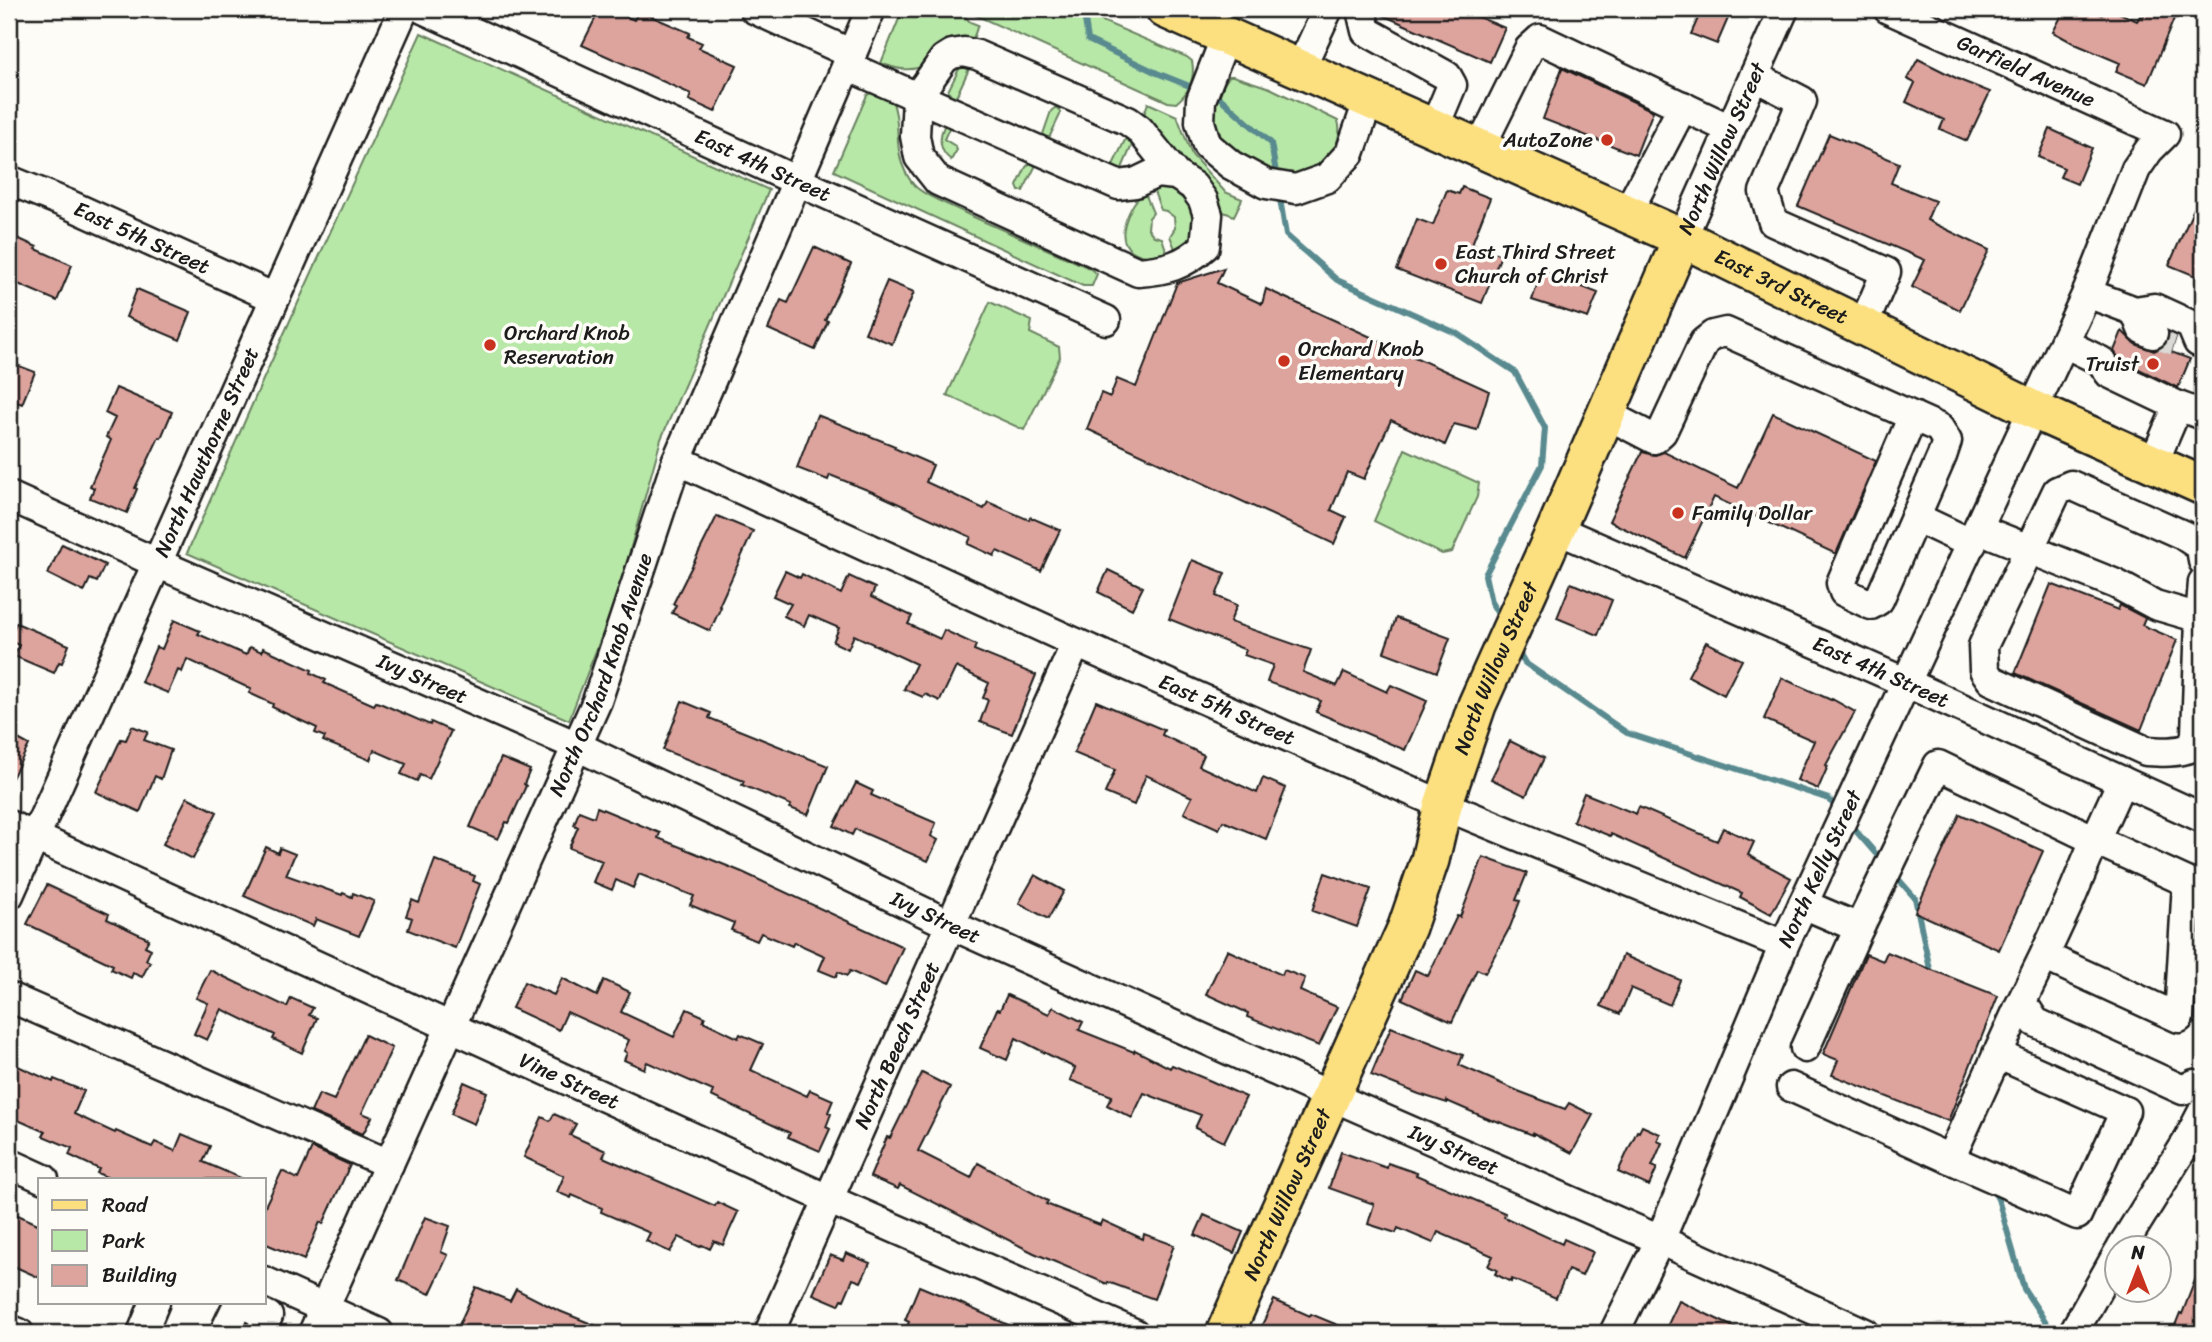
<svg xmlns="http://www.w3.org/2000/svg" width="2212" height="1342" viewBox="0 0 2212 1342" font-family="Sriracha,sans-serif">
<rect width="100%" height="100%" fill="#fdfcf7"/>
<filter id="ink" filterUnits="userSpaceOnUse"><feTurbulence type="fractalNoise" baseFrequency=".0143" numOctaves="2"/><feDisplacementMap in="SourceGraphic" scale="14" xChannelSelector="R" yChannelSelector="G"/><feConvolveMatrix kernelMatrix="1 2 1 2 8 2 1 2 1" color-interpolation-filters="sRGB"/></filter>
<g filter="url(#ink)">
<path fill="#b8e8a7" stroke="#6a8262" stroke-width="2" d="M903,9h55l12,13 8,3c-2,4 -3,13 -7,15 -7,5 -21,-5 -32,4 -5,4 -7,13 -12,18 -12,12 -33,7 -46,1z
M970,9h104l113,48 5,4c3,16 -2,31 -16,42l-8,-1 -193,-87z
M421,33l348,157 -108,249 -43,155 -49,126 -382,-167 75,-171z
M963,65l4,1 2,3 -13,28 -5,1 -3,-7 11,-22z
M1229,76h4l37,12 68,33c7,21 -16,55 -39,56 -17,1 -56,-17 -70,-28 -11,-9 -20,-30 -16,-44 3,-10 11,-20 16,-29z
M871,93h8l12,5c11,23 2,49 14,73 3,6 7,13 12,17 14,11 33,17 48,25 41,19 83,36 124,55l8,6 -5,12h-9l-249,-115 33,-76z
M1148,103l29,13 15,39 33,37 17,7 -8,17 -13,-5 -4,-14 -14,-18 -18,-12 -42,-50z
M1056,107l4,4v4l-12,25h-7l10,-29z
M947,125l2,3 -5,11 11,7 2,4 -6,10c-11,-8 -13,-21 -7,-34z
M1128,139l4,6 -12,28 -8,-6 13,-27z
M1032,161l3,3v3l-12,24h-4l-2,-5 9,-19z
M1163,188c13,2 21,12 30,21l2,27 -17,20 -8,-20 5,-8 -1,-11 -8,-6 -5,-1 -8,-21z
M1145,193l8,20 -4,5 -1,11 6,7 8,2 7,21c-29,-2 -57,-6 -41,-44 4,-9 8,-17 17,-22z
M990,302l42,19 -2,12 29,14 1,10 -36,73 -77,-35z
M1405,449l74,34 -2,14 -25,55 -10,2 -68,-33z"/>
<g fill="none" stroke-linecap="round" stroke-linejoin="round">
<path stroke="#598a8f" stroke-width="6" d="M1089,9l-4,11 3,20 69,33 40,16
M1210,94l10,4 51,45 6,36
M1279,193l7,42 51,45 119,53 59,39 30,56 -3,37 -57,110 6,27 10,17
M1516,647l9,16 102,70 202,66 8,10
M1849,823l34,39
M1893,873l22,25 16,76
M1992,1188l6,11 26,90 29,44"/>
</g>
<path fill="#dda39d" stroke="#1c1c1c" stroke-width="2" d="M605,9h5l24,11 5,-9 51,22 -2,4 14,6 -3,5 38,17 -22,47 -26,-12 2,-6 -109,-49 15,-30 4,2z
M1380,9h79l46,19 -15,34 -110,-48z
M1702,9h30l-15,35 -26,-10z
M2076,9h14l12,6 3,-6h6l26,12 3,-5 3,1 4,-8h31l-31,75 -31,-13 4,-8 -45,-19 -22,-12 11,-21 8,4z
M1918,59l44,22 28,11 -23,49 -27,-12 4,-9 -38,-18 9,-19 -8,-4z
M1562,68l91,43 -17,44 -93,-36z
M2050,129l42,19 -15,36 -17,-7 4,-9 -26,-11z
M1829,134l70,29 -8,20 44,18 -8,19 62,30 -29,60 -48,-23 13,-27 -127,-54z
M1462,187l28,11 -18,46 29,11 -19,48 -85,-33 20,-51 16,6 14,-35 12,4z
M2203,188v91l-34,-14z
M15,237l22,10 -1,2 36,16 -15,36 -48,-21v-30z
M814,247l37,17 -26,56 3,1 -13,29 -47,-21 13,-29 7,3z
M1224,268l-7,15 45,21 4,-15 223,102 -12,39 -23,-6 -9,21 -54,-25 -27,59 -17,-7 -16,38 15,7 -12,27 -247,-115 14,-36 9,4 7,-18 19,8 41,-104z
M1542,271l56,22 -10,25 -56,-18z
M887,281l27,11 -22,52 -27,-11z
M137,289l54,23 -11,28 -54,-23z
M2122,331l13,13 19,7 9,-4 5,-6 1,-8 7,4 -5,15 19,7 -12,29 -58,-28 -6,-9z
M9,362l26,10 -13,32 -13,-5z
M116,388l56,24 -11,26 -2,-1 -24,51 2,1 -10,24 -37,-15 4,-10 -4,-2 21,-46 -5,-3 9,-19 -10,-5z
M1773,413l103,48 -40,93 -122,-57 -29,61 -76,-37 33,-69 13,3 9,-3 74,36z
M817,415l78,31 -1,2 39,17 -7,17 58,27 4,-7 41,18 1,-3 30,13 -19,41 -44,-20 -3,5 -26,-12 3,-7 -96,-44 -45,-18 -2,5 -31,-12z
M717,516l36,15 -34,75 2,1 -11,24 -38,-18 4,-8 -3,-1z
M62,544l43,21 -8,17 -7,-3 -6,13 -36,-18z
M1192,560l33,13 -9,23 21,9 -7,17 81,28 -8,22 34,14 7,-14 43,20 4,-7 36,16 -22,49 -89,-38 5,-11 -54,-19 6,-17 -29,-10 2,-5 -77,-31z
M1108,570l35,17 -11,22 -34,-17z
M785,571l15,7 2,-4 39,20 8,-18 26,12 -4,9 41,19 -4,8 32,15 4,-9 32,15 -2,5 62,25 -24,59 -32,-12 8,-22 -5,-2 6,-15 -33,-16 -16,34 -15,-7 -2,3 -19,-8 12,-25 -62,-29 -6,14 -15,-7 6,-14 -30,-13 -5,11 -20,-10 7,-12 -18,-8z
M1571,583l41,17 -14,35 -41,-17z
M2051,584l67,26 2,-5 25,13 -3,7 35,15 -36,90 -126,-57z
M1396,618l54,20 -13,34 -53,-20z
M174,620l26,11 -2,3 48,21 4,-8 12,5 1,-4 49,22 -1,3 15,7 -2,3 50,22 2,-3 6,2 48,21 1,-3 20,9 -22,48 -9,-4 -3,6 -16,-7 5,-10 -32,-14 -4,10 -47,-19 2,-4 -10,-4 2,-5 -45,-21 1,-3 -24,-11 2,-4 -64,-30 -5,13 -4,-2 -10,23 -27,-11 15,-35 6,2z
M16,623l53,22 -7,18 -3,-1 -5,11 -40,-17 5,-11 -10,-4z
M1706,642l36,18 -18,35 -36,-19z
M1782,678l49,22 1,-1 23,13 -29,53 2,1 -10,23 -21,-9 17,-39 -50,-22z
M682,701l29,12 -2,5 119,48 -20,49 -18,-7 1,-3 -49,-20 2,-4 -81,-31z
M1096,701l68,29 -2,5 42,20 -5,11 58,27 6,-15 23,10 -20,51 -43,-18 -4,8 -35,-16 8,-16 -46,-22 -12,30 -29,-12 10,-23 -41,-17z
M132,726l16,6 -4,8 27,10 -10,29 -6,-3 -15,36 -44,-20 25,-53 5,1z
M9,734l20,11 -20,39z
M1510,741l34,17 -18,38 -35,-17z
M501,758l29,12 -6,14 2,2 -17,37 -3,-1 -8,17 -28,-12z
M856,783l17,8 -2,4 65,28 -5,13 7,4 -10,21 -73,-32 -3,6 -18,-9z
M1584,793l52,21 3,-7 78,34 6,-13 31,14 -6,13 43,23 -20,36 -31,-17 2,-4 -131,-59 -1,2 -37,-15z
M187,797l30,15 -24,47 -30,-15z
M597,807l63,26 -2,5 84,34 161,75 -18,40 -35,-16 -3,5 -9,-4 -2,5 -17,-7 6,-14 -31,-14 -2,4 -31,-13 -4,8 -26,-11 3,-7 -44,-18 4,-9 -55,-22 -6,14 -17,-8 -4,10 -19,-8 9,-21 -33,-13 9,-21 -4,-2 5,-14 15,6z
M1960,814l83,37 -44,99 -84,-38z
M266,847l12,6 2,-5 15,6 -9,21 56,20 1,-2 9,4 1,-4 21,8 -15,35 -43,-17 -3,7 -69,-30z
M1483,857l44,16 -11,27 4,1 -10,26 -25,46 -8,-4 -25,53 -50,-23 13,-29 13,6 29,-60 3,1z
M435,860l40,16 -2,5 7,3 -25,64 -47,-18 4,-12 -6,-2 6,-16 7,3z
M1325,873l46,16 -14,38 -45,-16z
M1035,875l29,16 -16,28 -29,-16z
M47,885l62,29 -2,5 42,20 -4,7 6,3 -5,11 4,2 -8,15 -9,-4 -2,5 -20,-9 2,-4 -86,-41z
M1227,950l55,25 2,-5 21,8 -5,13 37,16 -18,39 -72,-29 1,-4 -42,-19z
M1887,952l111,44 -50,125 -116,-46 6,-15 -15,-6 43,-100 17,7z
M1623,955l57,25 -10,25 -39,-17 -11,26 -19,-8z
M210,970l77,37 4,-9 22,10 -4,7 8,3 -15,35 -29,-14 2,-4 -53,-26 -15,31 -13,-6 14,-31 -12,-5z
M562,978l35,18 7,-16 26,12 -9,20 53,25 13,-28 18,8 -2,4 35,17 2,-4 23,10 -12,26 56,26 3,-6 23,10 -5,12 3,2 -5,13 4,2 -10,22 -32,-14 2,-4 -79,-37 2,-5 -66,-29 -3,7 -20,-9 3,-7 -3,-2 5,-11 -62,-28 -8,18 -47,-22 12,-26 30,13z
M1007,995l42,19 4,-7 30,15 -4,8 55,22 1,-2 35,18 2,-3 39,16 35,16 -22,45 -29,-14 6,-13 -57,-22 -12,25 -25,-13 5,-9 -42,-16 5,-12 -59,-30 -9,22 -27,-12 17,-39 3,1z
M1391,1027l72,28 -4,10 59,26 47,18 4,-6 24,12 -21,38 -39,-20v2l-39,-15 -1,1 -46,-20v2l-28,-9 -48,-19z
M365,1035l27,13 -30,65 10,4 -9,17 -52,-22 8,-18 15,6z
M9,1062l44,20 1,-3 30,12 -10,23 41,19 1,-2 36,16 3,-5 20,9 7,-17 28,12 -7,16 40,17h-132l-14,-6 2,-4 -30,-14 3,-7 -29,-12 2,-4 -36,-16z
M922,1073l28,14 -32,64 53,27 7,-15 70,38 -2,3 54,21 2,-5 41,19 1,-5 30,11 -20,54 -46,-17 -1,2 -73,-31 -134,-68 -2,4 -28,-12 17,-40 3,1z
M464,1082l23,10 -13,32 -23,-10z
M554,1114l22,10 -6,11 36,16 -3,6 112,49 2,-4 21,10 -15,33 -9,-4 -4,8 -8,-4 -2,2 -21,-10 -9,15 -24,-11 4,-8 -49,-21 1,-4 -30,-13 -1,3 -14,-6 7,-16 -40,-19 18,-40 8,4z
M1642,1126l18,8 -3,7 5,2 -10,23 5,2 -8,18 -31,-14 19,-41 2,1z
M312,1148l38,17 -27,59 -3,-2 -16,38 -40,-17v-35l18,-37 16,8z
M1341,1152l46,16 1,-5 29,10 -1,2 89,38 -1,4 58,27 2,-5 29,13 -11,24 -14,-6 -12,28 -44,-19 -1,3 -16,-8 2,-4 -9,-4 5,-10 -55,-24 -5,11 -35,-15 -2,5 -28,-9 6,-20 -45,-16z
M9,1211l31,14v53l-31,-14z
M1204,1215l39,17 -9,21 -39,-18z
M425,1217l25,9 -9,26 7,3 -18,39 -32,-14z
M846,1253l24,10 -9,19 -8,-3 -9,21 -2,-1 -3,6 -26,-11 17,-39 13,5z
M2202,1262l1,1v70h-31l8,-20 2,1z
M919,1286l41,17 66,30h-122l5,-11 -4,-2z
M476,1287l34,14 6,-12 41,21 57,23h-136l-19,-8z
M1274,1300l36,16 1,-2 46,19h-99z
M1679,1301l67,32h-82z"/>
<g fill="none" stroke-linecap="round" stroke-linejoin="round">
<path stroke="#dbdad6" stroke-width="28" stroke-dasharray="28 14" stroke-linecap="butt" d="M2153,334l22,7"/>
<g stroke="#1c1c1c" stroke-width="33">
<g id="minor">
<path id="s1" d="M423,9l374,172 309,139"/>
<path d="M754,9l98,45"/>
<path d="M1364,9l-2,5 4,17 81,45 5,9 -18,43"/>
<path d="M1226,36l-25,64 -1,22 7,23 24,20 35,19 30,5 31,-11 23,-25 19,-54"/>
<path d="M847,66l271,119 17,-2 21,-10 20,2 17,11 10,14 5,15 -3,31c-22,20 -39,24 -67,26l-200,-91 -19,-24 -4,-21 2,-39 27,-38 8,-5 12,-2 13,3 151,66 11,8 37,46"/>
<path d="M1300,69l28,-60"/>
<path d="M1754,76l48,25 -38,91 9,30 113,50 -23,54"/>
<path d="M1480,148l49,-99 11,-10 190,90"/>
<path id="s2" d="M9,180l61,25 205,93"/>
<path d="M1627,213l56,-107"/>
<path id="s3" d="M1682,238l102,-229"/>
<path d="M2087,293l48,18 19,-3 37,17 7,17"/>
<path d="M2135,311l7,18 11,5"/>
<path d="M2064,343l37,18 8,12 69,33 25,9"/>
<path d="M1606,414l48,25 8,-7 42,-90 9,-7 13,-3 213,96 8,13 -5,15 -63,144 -8,5 -27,-13 -3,-9 72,-167"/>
<path id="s4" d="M677,460l399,183 367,162 341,140"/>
<path d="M2153,464l25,-58"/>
<path id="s5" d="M9,496l148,67 420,183 372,178 382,172 329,144 205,93"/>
<path d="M1915,517l57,27"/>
<path id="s6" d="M1556,529l351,154 296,135"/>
<path d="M1979,529l137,55 39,21 48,14"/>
<path d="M2203,561l-2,-14 -18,-12 -112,-50 -14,6 -74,155 1,24 7,10 155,71c16,1 31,2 47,-4l3,-13 4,-115 3,-37"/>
<path id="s7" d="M9,825l821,375 304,133"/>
<path id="s8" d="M9,895l395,-886"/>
<path d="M1803,904l56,24 -54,120"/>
<path d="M1859,928l79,-163 157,75 27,-59"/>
<path d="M9,997l380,167"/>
<path d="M2019,1007l25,-51 135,62 8,-136 -92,-42 -25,60 -26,56"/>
<path d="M1997,1054l128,57 -48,104 -127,-56 69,-152 9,4 7,11 148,68 11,-6"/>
<path d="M1791,1087l159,72"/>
<path d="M9,1163l35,16"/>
<path d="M2121,1248l66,-106 16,-31"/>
<path d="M264,1281l115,52"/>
<path d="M239,1302l29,14 -8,17"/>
<path d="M9,1329l10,4"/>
<path d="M142,1333l13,-31"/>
<path d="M224,1333l15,-31"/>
<path id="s9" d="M313,1333l284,-632 80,-241 194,-451"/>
<path id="s10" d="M769,1333l307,-690"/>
<path id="s11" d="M1614,1333l46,-93 124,-295 303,-652 49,-124 13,-19 16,-16 -277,-125"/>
<path d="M2073,1333l45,-80"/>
</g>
</g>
<g stroke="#1c1c1c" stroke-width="42">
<g id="major">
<path id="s12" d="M1165,9l517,229 352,172 169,76"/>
<path id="s13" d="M1225,1333l182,-406 23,-67 13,-55 34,-100 79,-176 126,-291"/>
</g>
</g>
<use href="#minor" stroke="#fdfcf7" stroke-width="28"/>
<use href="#major" stroke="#fce080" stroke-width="37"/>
</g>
</g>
<g fill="#c8321e" stroke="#fdfcf7" stroke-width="2.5">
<circle cx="1607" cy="140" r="7"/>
<circle cx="1441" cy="264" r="7"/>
<circle cx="490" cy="345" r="7"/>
<circle cx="1284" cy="361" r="7"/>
<circle cx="2153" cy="364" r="7"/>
<circle cx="1678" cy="513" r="7"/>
</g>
<g text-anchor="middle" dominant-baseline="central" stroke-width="7" stroke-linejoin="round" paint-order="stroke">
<g font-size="21" fill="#1c1c1c" stroke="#fdfcf7">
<text transform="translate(2026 71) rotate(24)">Garfield Avenue</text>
<text stroke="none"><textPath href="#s3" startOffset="98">North Willow Street</textPath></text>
<text stroke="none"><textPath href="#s1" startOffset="374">East 4th Street</textPath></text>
<text stroke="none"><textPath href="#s2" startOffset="145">East 5th Street</textPath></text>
<text stroke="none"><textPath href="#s12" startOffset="676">East 3rd Street</textPath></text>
<text stroke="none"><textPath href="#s8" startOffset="485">North Hawthorne Street</textPath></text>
<text stroke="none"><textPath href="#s13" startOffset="719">North Willow Street</textPath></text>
<text stroke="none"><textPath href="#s6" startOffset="355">East 4th Street</textPath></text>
<text stroke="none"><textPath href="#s9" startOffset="719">North Orchard Knob Avenue</textPath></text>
<text stroke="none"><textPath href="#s5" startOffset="452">Ivy Street</textPath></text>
<text stroke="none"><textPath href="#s4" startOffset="604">East 5th Street</textPath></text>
<text stroke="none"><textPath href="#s11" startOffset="508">North Kelly Street</textPath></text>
<text stroke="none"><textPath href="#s5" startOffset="1018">Ivy Street</textPath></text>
<text stroke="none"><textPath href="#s10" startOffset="315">North Beech Street</textPath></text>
<text stroke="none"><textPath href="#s7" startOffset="616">Vine Street</textPath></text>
<text stroke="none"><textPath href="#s5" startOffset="1586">Ivy Street</textPath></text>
<text stroke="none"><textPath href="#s13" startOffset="152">North Willow Street</textPath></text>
</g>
<g font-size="21" fill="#1c1c1c" stroke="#fdfcf7" text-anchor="start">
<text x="1593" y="140" text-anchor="end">AutoZone</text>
<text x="1455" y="252">East Third Street<tspan x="1455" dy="24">Church of Christ</tspan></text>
<text x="504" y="333">Orchard Knob<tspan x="504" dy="24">Reservation</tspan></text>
<text x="1298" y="349">Orchard Knob<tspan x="1298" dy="24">Elementary</tspan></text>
<text x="2139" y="364" text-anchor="end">Truist</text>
<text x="1692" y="513">Family Dollar</text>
</g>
</g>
<rect width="2212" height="1342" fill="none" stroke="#fdfcf7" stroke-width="35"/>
<rect x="18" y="18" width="2177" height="1307" fill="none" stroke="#1c1c1c" stroke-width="2.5" filter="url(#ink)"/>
<rect x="38" y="1178" width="228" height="126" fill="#fdfcf7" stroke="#a3a29f" stroke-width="2"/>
<rect x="52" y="1200" width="35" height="10" fill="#fce080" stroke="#a3a29f" stroke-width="2"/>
<text x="102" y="1212" font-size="21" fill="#1c1c1c">Road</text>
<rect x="52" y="1230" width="35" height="21" fill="#b8e8a7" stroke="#a3a29f" stroke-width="2"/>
<text x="102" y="1248" font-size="21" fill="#1c1c1c">Park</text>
<rect x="52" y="1265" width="35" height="21" fill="#dda39d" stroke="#a3a29f" stroke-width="2"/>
<text x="102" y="1282" font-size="21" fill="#1c1c1c">Building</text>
<g transform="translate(2138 1269)"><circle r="33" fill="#fdfcf7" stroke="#a3a29f" stroke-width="2"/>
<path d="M0-5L12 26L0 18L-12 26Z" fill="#c8321e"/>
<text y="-10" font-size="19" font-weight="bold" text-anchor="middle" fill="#1c1c1c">N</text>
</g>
</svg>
